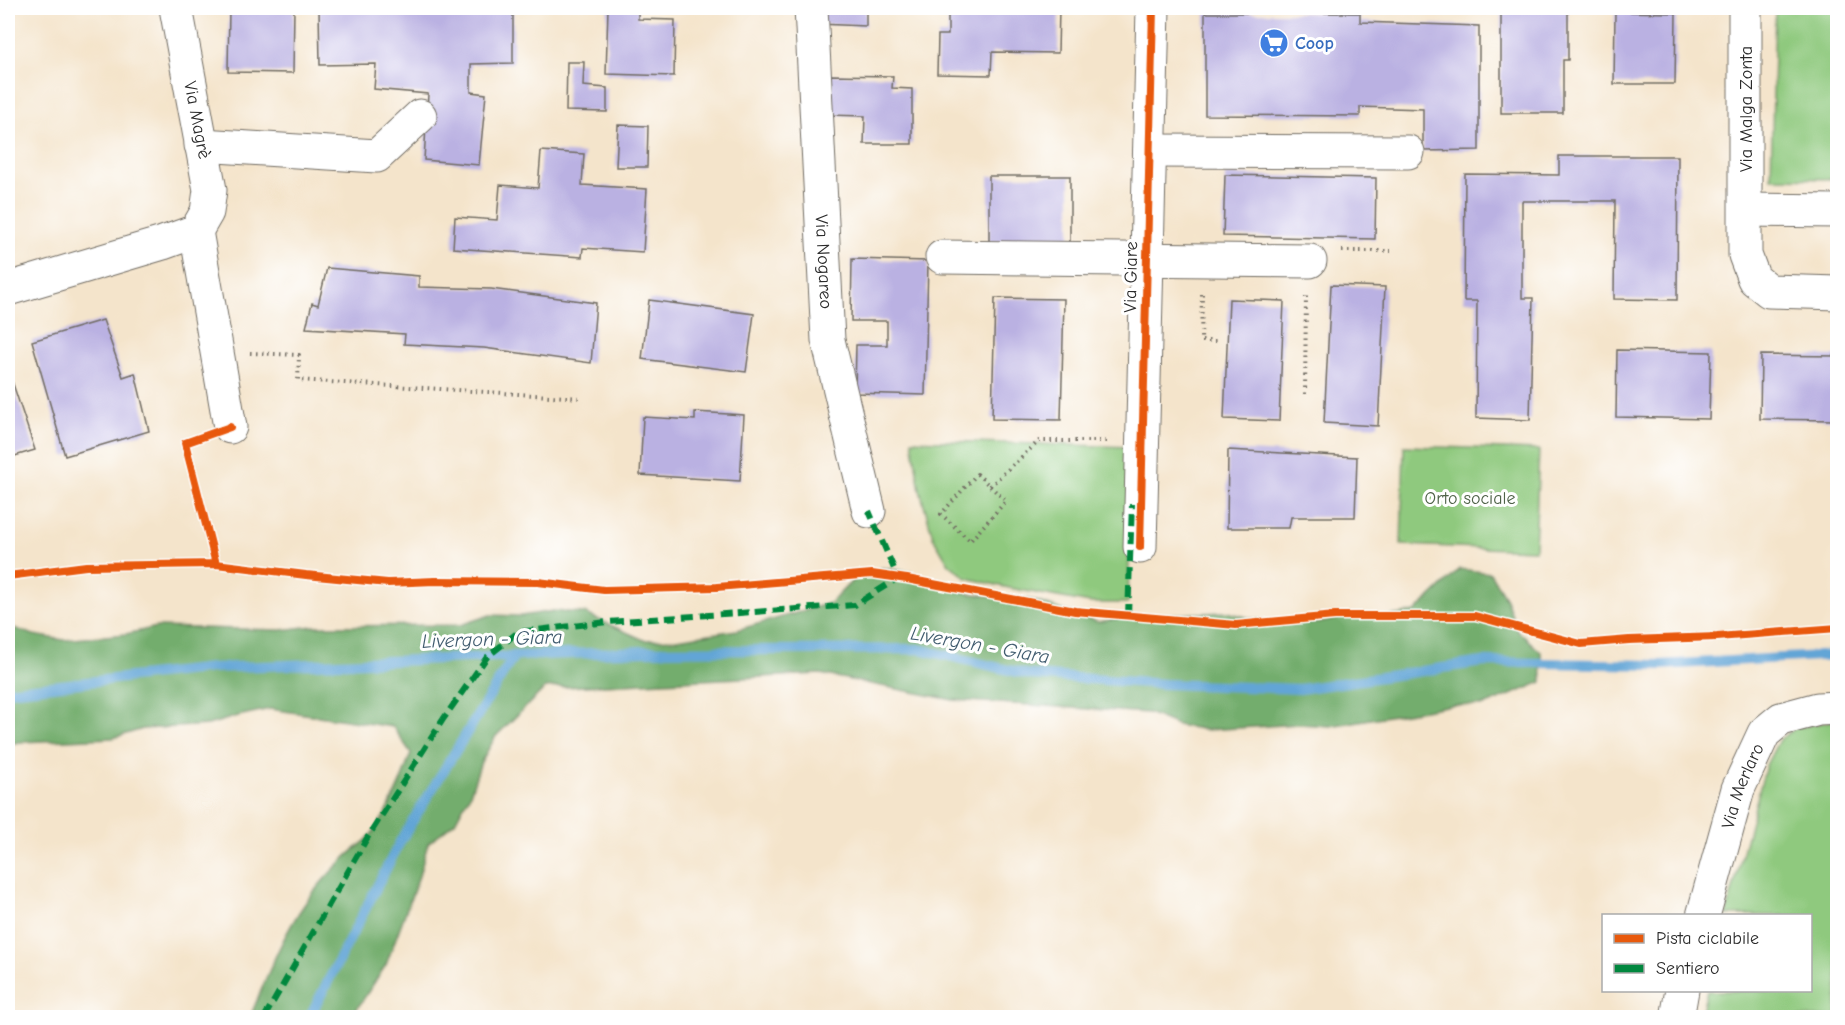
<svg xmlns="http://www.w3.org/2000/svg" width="1845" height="1025" viewBox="0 0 1845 1025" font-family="'Comic Neue',sans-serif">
<rect width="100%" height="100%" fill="#fff"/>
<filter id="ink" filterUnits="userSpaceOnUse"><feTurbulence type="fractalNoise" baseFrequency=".0167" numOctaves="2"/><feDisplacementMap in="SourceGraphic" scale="12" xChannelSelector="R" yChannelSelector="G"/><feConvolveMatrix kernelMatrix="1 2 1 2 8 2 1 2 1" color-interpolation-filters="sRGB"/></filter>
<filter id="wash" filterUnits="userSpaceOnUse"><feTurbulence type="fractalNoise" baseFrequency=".008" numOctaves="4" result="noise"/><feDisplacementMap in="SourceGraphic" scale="24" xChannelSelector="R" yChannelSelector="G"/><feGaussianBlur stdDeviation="1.35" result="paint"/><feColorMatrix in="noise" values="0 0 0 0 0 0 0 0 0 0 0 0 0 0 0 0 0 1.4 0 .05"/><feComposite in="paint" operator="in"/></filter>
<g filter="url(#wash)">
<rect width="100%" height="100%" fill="#f4e4cb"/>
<path fill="#8fc97e" stroke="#5d7a54" stroke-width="1.5" d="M1775,8h62v171l-66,-1z
M912,440l220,7 -4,156h-38l-81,-15 -42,-10 -18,-14 -16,-27 -13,-47z
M1404,446l135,4 -4,100 -134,-5z
M1837,720v297l-137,1 7,-27 103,-1v-74l-84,-1 40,-150 13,-25 17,-12z"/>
<path fill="#73ad6d" stroke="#4f6c4c" stroke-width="1.5" d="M882,568l29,4 30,13 30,9 61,6 66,22 34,-6 95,-4 31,8 30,4 31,-1 32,-7 32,1 32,-5 45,-43 30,4 16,26 11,31 24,22 1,30 -58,24 -31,-1 -123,21 -31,-2 -92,6 -30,-5 -29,-12 -195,-13 -133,-26 -275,14 -49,48 -15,26 -11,32 -15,28 -27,21 -9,33 -33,89 -35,53 -101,-1c16,-37 30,-78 54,-112 11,-16 24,-31 39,-45 7,-8 17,-14 24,-21 20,-21 35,-59 44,-86l-18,-26 -123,-18 -32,7 -30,9 -65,4 -30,9 -93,4 -12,2v-118l26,9 30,5 62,-6 31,-7 124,3 32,-4 147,-1 30,-10 31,1 32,-5 31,2 60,27 32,-1 61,-9 93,-27 22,-22z"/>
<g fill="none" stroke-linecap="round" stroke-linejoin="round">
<path stroke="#62a5d6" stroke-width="10" d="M8,691l204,-23 433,-17 274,-2 111,26 134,9 136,5 183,-27 177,3 178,-10
M309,1018l92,-178 113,-184"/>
</g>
<g id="blocks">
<path fill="#bab1e2" d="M229,8h65l-1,65 -65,-1z
M319,8h194v55l-42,1v28l15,2 -7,71 -55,-5 4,-66 -54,-5 2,-25 -56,1z
M608,8h30v11l37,1 -1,56 -68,-2z
M819,8h47v18l-48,-2z
M948,8h111l-1,45 -66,-1 -1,23 -54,-1 1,-39h10z
M1501,8h67v52h-5v53h-62z
M1615,12l61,1 -1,71h-61z
M1205,13h155v9l119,4v124l-56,1v-42l-63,-2v9l-155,-1z
M567,62h17l-1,24 24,2v24l-41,-1z
M828,75l65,1 -1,12 20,1v55h-48l1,-28 -38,-1z
M618,125l30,1 -1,41h-31z
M541,151l43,3 -2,31 65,4 -4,63 -60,-4 -1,9 -129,-9 2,-31 42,3 3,-35 38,3z
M1559,156h119l-1,144 -63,-1 1,-98h-93v97h11l-3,122 -54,-2 1,-117h-13l1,-127 94,1z
M1225,175l151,3 -1,61 -152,-3z
M989,176h81v66h-81z
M852,259l76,2 -3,134 -70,-2 1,-48h31v-24h-36z
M327,268l92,8v11l72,2 105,14 -5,60 -107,-15 -80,-4 1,-10 -99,-6 6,-25 6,2z
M1331,285l54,2 -7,139 -54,-3z
M995,298l69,1 -3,121 -69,-1z
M1229,299l55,2 -5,120 -55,-2z
M649,300l105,14 -8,58 -104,-13z
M103,320l20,57 12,-4 14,58 -84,25 -33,-115z
M1617,350l94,2 -2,67 -93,-2z
M1761,355l77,1v64l-78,-1z
M8,369l27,81 -27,8z
M695,412l49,3 -4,66 -100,-6 3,-58 52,3z
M1228,450l129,7 -2,60h-64l-2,11h-62z"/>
</g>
</g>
<g filter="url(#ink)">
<use href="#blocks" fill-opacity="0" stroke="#716c63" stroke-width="1.5"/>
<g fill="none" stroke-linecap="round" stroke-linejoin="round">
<g stroke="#716c63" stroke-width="35">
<g id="minor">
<path id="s1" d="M811,8l17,332 41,171"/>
<path d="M1745,8v247l9,24 15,12 69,2"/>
<path d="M201,145l176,11 43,-40"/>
<path d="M1150,151l258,1"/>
<path d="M1746,210l92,1"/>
<path d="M196,231l34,196"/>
<path d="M942,257l368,4"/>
<path d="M8,289l155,-46 33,-12 11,-19 3,-22 -34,-182"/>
<path d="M1140,547l13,-539"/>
<path id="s2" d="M1703,916l35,-127 26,-56 17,-14 37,-10 20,-1"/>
<path d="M1677,1018l5,-28"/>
</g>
</g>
<path stroke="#716c63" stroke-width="4" stroke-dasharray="1.5 4.5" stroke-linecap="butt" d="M1342,251h49
M1202,294l-1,47h16
M250,353l49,2 -1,25 284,18
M1305,394l1,-101
M977,474l29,27 -36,40 -29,-27z
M990,486l49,-45h71"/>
<use href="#minor" stroke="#fff" stroke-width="33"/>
<path stroke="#00873e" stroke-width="6" stroke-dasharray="12 6" stroke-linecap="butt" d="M1128,616l4,-112
M264,1018l102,-178 78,-122 43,-61 31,-25 90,-10 247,-17 43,-27 -29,-67"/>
<g stroke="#fff" stroke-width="11">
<path id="cycleway" d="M1140,547l13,-539
M216,564l-31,-121 45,-16
M8,576l78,-10 130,-2 90,11 82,8 47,-2 103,1 66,8 113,-3 155,-13 35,5 168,32 161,14 99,-9h140l106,28 48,-4 88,-3 121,-9"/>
</g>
<use href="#cycleway" stroke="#e8590c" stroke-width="8"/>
</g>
</g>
<defs>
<g id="supermarket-disc" transform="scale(1.5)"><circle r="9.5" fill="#3f7fe0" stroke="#fff"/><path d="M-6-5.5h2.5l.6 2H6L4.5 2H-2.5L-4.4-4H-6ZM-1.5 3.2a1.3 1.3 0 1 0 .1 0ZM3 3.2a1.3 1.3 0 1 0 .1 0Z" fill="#fff"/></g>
</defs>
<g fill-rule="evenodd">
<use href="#supermarket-disc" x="1274" y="43"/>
</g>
<g text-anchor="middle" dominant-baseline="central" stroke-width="6" stroke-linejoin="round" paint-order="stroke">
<g font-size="18" font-weight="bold" fill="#366cbe" stroke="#fff" text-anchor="start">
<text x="1295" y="43">Coop</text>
</g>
<g font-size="18" fill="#2b2b2b" stroke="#fff">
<text transform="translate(1746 109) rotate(-90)">Via Malga Zonta</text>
<text transform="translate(197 120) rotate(79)">Via Magrè</text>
<text stroke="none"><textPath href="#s1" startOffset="254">Via Nogareo</textPath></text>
<text transform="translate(1131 277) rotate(-89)">Via Giare</text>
<text stroke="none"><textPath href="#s2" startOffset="136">Via Merlaro</textPath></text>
</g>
<g font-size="18" fill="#4e6248" stroke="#fff">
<text x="1470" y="498">Orto sociale</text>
</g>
<g font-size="20" font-style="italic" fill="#415c6f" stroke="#fff">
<text transform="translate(492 639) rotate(-2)">Livergon - Giara</text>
<text transform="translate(980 645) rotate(10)">Livergon - Giara</text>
</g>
</g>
<rect width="1845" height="1025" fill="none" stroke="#fff" stroke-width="30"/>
<rect x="1602" y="914" width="210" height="78" fill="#ffffff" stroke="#aaaaaa" stroke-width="1.5"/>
<rect x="1614" y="934" width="30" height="9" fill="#e8590c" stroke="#aaaaaa" stroke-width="1.5"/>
<text x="1656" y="944" font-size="18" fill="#2b2b2b">Pista ciclabile</text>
<rect x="1614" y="964" width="30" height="9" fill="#00873e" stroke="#aaaaaa" stroke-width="1.5"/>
<text x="1656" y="974" font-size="18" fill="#2b2b2b">Sentiero</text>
</svg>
